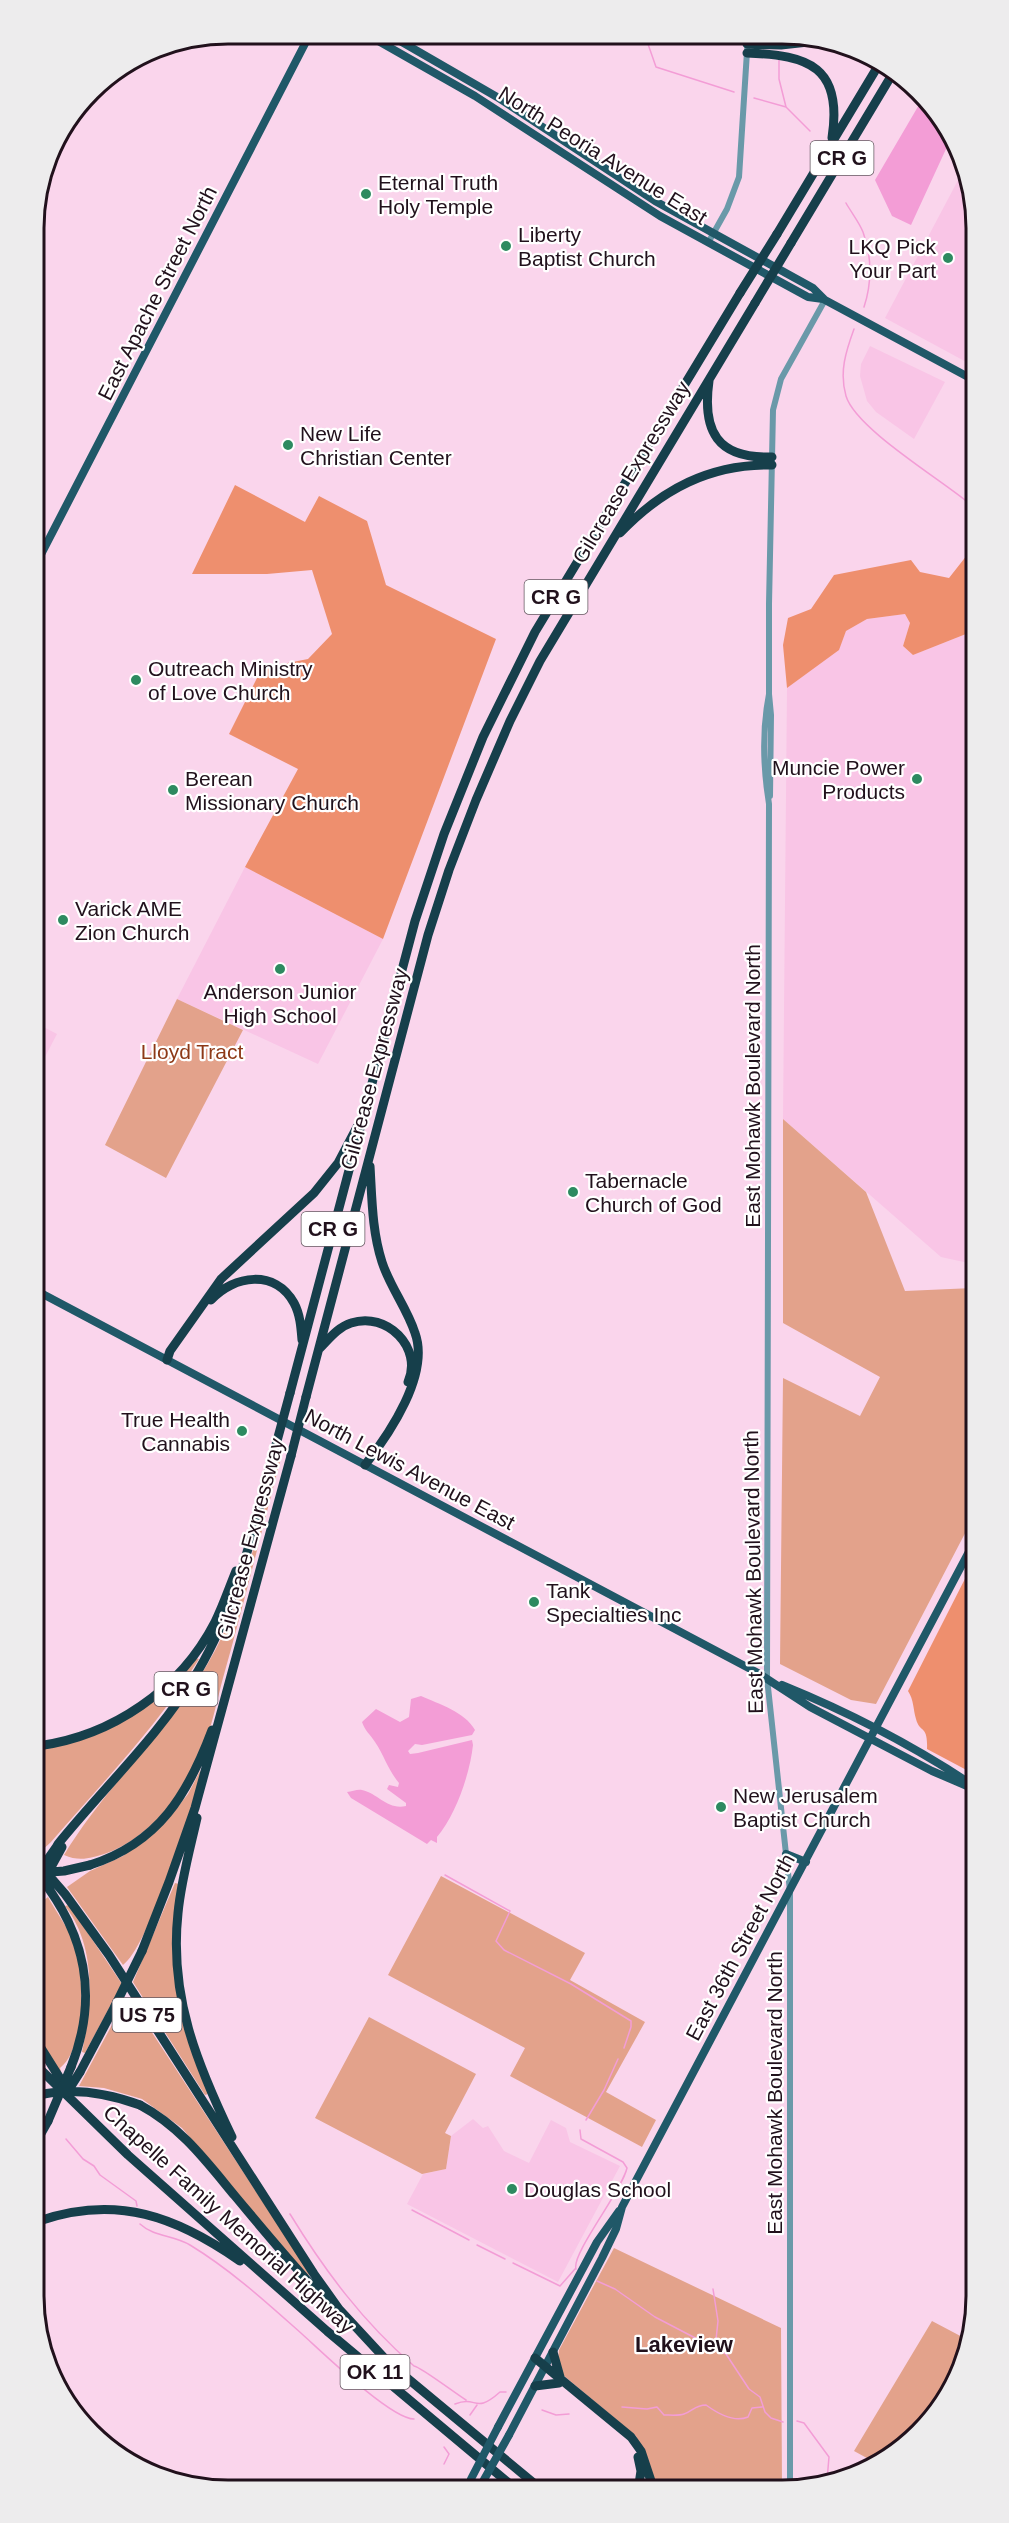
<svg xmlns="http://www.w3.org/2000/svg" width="1009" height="2523" viewBox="0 0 1009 2523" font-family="Arial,sans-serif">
<rect width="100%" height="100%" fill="#fad5ec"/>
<path fill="#f9c5e6" d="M965,167l4,11 1,186 -85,-46z
M870,346l75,36 -31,57 -38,-27 -9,-11 -7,-25 1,-12z
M905,614l5,9 -7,23 10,9 58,-23 2,632 -32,-7 -158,-138 4,-431 51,-38 8,-19 21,-12z
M245,867l138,72 -65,125 -141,-65z
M36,1023l21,11 -21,40z
M473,2119l10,9 5,-2 16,25 25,12 22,-43 15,8 4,14 50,24 -62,116 -151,-78 16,-30 23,-5 5,-33z"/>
<path fill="#e3a28b" d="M177,999l66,31 -77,148 -61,-33z
M783,1119l83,73 39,99 68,-3v230l-97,186 -25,-4 -71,-36 3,-286 77,38 20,-39 -97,-54z
M278,1454h4c-20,75 -38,150 -59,224 -9,34 -16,74 -36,103 -19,31 -46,59 -80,72 -16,5 -27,9 -43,2 41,-68 102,-122 143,-190 38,-64 52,-140 71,-211z
M196,1658l3,1c-41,67 -97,124 -148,183l-13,12v-105l75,-23z
M200,1771l2,1c-11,36 -53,175 -79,193l-56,-78 23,-16 33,-15 46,-38 19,-24z
M441,1876l144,77 -15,27 75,42 -39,70 50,28 -14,27 -132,-71 15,-28 -137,-73z
M175,1883l4,1 -4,30 11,121 22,59 -3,1 -72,-113z
M48,1897c6,11 15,24 21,35 17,29 19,114 -9,136l2,7 -23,-37 -1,-133z
M69,1905l53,79 -37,69 -3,-1c10,-47 15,-105 -17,-146z
M132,2002l178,272 -4,2 -124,-148 -40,-29 -38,-11 -25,-2 41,-76z
M369,2017l107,57 -31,59 6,3 -5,33 -24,5 -107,-56z
M614,2248l167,80 1,156h-126l-20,-48 -73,-61 -5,-15 1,-10z
M932,2321l36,19 -7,29 -33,54 -39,34 -13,6 -22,-12z"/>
<path fill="#ee8f6e" d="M235,485l70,37 14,-26 48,25 19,64 110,54 -113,300 -138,-72 53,-98 -69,-35 33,-66 46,-9 24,-25 -20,-64 -45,4h-75z
M971,550v82l-58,23 -10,-9 7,-23 -5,-9 -38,5 -21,12 -7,19 -52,38 -4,-43 5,-27 23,-9 23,-34 77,-15 9,12 29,6z
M973,1563l1,211 -47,-25c1,-25 -7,-15 -11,-30 -3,-10 -2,-19 -8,-28z"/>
<path fill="#f39dd6" d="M923,98l29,38 -41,89 -19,-9 -17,-36z
M421,1696c18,8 44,16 54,34l-3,5 -50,10 -7,-1 -7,7 2,3 8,-1 54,-13 1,5c-3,28 -17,70 -36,92v6l-6,-3 -4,4 -76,-46 -4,-6c5,0 10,-3 15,-2 17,4 25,20 44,16v-3l-19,-14 2,-4 9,2 1,-4c-11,-13 -15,-28 -24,-41 -5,-8 -10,-11 -13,-20l14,-13 24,13 9,-5 2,-18z"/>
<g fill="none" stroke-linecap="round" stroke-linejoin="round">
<path stroke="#f39dd6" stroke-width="1.5" d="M653,36l-5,8 8,23 78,25
M780,40v-4
M779,59v20l7,28
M754,98l32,9 24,24
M846,203c5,9 13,19 17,29 9,24 9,51 1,75
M854,329c-8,22 -15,43 -8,67 10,33 96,84 124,108
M445,1875l65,36 -14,30 8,9 67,34 60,37v6l-7,21
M586,2120l18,-30 14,-31
M66,2139l17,20 11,7 6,9 36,26 1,5
M412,2210l57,30
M290,2214c35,57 73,108 124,152 7,1 42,28 52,34
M140,2224c14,13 34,11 50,21 41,25 76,57 112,89 20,18 89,85 112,85
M477,2245l28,14
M513,2263l47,23 15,-17
M576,2269c-5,-15 46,-78 51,-101l-4,-6 -42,-23 -1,-9
M597,2281l18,8 40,28 71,37 23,35 11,8 5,15 6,6 12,4
M713,2289l5,32 -3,28
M455,2404c23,-9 19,11 45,-12h6
M622,2407l25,2 10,-2 7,8c6,0 15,1 20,-1 9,-3 11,-9 22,-9 11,8 28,18 42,12l4,-9 10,-1
M542,2410l14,5 13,-1
M470,2415l7,-10
M797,2421l7,2 25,34 -2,23
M444,2464l5,-10 -5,-7"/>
<path stroke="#6a99a9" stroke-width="6" d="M708,243l19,-34 12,-32 9,-141
M769,694c-7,36 -6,73 0,110l-2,874 23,213v593
M770,796l1,-81 -2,-21v-90l4,-194 8,-31 44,-79"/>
<path stroke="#205868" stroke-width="8" d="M366,34l109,62 185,120 148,81 15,2
M388,34l109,63 158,104 158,87 12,12 145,78
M34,568l276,-534
M37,1291l721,382 52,34 122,64 42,18
M782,1685c64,26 128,59 186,97
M786,1854l20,8
M498,2427l99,-185 22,-31
M509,2435l93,-177 14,-29 6,-22 351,-663"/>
<path stroke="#163f4b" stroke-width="9" d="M747,44l34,1 45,-5
M747,53c62,2 96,14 85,85
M777,234l101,-168
M791,243l102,-170
M709,381c-7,50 8,78 63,76
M620,533c42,-44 90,-69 152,-68
M211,1300c23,-25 64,-31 83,3 6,11 7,24 8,37
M319,1349c10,-10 19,-22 32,-26 36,-12 72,25 57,59
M167,1360l3,-9 51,-72 93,-86 24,-30 19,-36
M290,1393l125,-472 29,-87 39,-97 52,-105 205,-339
M306,1397l122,-462 21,-65 27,-70 34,-79 30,-60 215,-358
M365,1465c25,-32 65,-91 50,-132 -8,-25 -25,-46 -33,-71 -10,-31 -10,-63 -12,-96
M38,1746c74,-10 142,-56 177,-124 8,-16 14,-34 21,-51
M197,1818c-7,31 -16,63 -19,95 -9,83 19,151 54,224
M58,1844c47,-58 102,-109 140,-173 40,-68 56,-144 76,-219
M38,1863l27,31 44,61 205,319 25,35 50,54 147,122
M90,1865c69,-22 98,-71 122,-135
M40,1877c46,58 59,120 31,190
M142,1951l27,-69 26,-74 96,-352
M39,2045l27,43
M39,2068l89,87 199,176 184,154
M80,2072l35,-66
M140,2105c41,22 66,56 95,91 31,37 62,75 96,110
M39,2137l9,-16
M39,2221c78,-27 138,-4 201,40
M553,2352l7,25
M535,2358l96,79 10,14 11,33
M535,2386l24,-3
M638,2457l3,14 -2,13"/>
<path stroke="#205868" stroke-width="8" d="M471,2479l27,-52
M481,2485l28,-50"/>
<path stroke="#163f4b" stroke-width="9" d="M740,293l37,-59
M755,303l36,-60
M274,1452l16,-59
M291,1456l15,-59
M38,1873l26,-2 26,-6
M38,1873l19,-27
M39,1889l23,-42
M115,2006l27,-55
M66,2094l14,-22
M39,2095c35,-8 68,-2 101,10
M48,2121l23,-54"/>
</g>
<g fill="#2d8a60" stroke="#fff" stroke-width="2">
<circle cx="366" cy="194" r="6"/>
<circle cx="506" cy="246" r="6"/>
<circle cx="948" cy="258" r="6"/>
<circle cx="288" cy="445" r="6"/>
<circle cx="136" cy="680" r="6"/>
<circle cx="917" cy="779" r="6"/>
<circle cx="173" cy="790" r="6"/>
<circle cx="63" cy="920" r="6"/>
<circle cx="280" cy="969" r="6"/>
<circle cx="573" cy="1192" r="6"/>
<circle cx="242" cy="1431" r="6"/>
<circle cx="534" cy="1602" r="6"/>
<circle cx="721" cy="1807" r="6"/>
<circle cx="512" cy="2189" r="6"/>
</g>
<g text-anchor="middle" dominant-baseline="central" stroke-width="4.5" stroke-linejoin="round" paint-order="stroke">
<g fill="#fff" stroke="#645860" stroke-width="1.5">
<rect x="810.5" y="141" width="63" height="34" rx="4.5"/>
<rect x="524.5" y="580" width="63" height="34" rx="4.5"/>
<rect x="301.5" y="1212" width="63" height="34" rx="4.5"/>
<rect x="154.5" y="1672" width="63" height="34" rx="4.5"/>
<rect x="112.5" y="1998" width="69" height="34" rx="4.5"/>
<rect x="340.5" y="2355" width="69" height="34" rx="4.5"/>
</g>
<g font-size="20" font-weight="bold" fill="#21111c">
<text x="842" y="158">CR G</text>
<text x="556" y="597">CR G</text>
<text x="333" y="1229">CR G</text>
<text x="186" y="1689">CR G</text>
<text x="147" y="2015">US 75</text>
<text x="375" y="2372">OK 11</text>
</g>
<g font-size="21" fill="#21111c" stroke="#fff">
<text transform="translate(603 155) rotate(32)">North Peoria Avenue East</text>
<text transform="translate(157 293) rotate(-63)">East Apache Street North</text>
<text transform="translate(631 472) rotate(-59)">Gilcrease Expressway</text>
<text transform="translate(374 1069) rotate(-75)">Gilcrease Expressway</text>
<text transform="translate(752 1086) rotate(-90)">East Mohawk Boulevard North</text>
<text transform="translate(410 1469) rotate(28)">North Lewis Avenue East</text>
<text transform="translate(250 1539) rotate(-75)">Gilcrease Expressway</text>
<text transform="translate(753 1572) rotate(-91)">East Mohawk Boulevard North</text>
<text transform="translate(740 1947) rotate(-62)">East 36th Street North</text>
<text transform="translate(774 2093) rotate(-90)">East Mohawk Boulevard North</text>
<text transform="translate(229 2219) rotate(42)">Chapelle Family Memorial Highway</text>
</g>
<g font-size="21" fill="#21111c" stroke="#fff" text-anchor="start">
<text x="378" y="182">Eternal Truth<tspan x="378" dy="24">Holy Temple</tspan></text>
<text x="518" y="234">Liberty<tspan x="518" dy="24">Baptist Church</tspan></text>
<text x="936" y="246" text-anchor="end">LKQ Pick<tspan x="936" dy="24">Your Part</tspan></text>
<text x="300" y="433">New Life<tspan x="300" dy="24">Christian Center</tspan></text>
<text x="148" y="668">Outreach Ministry<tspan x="148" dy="24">of Love Church</tspan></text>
<text x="905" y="767" text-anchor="end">Muncie Power<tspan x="905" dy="24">Products</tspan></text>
<text x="185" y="778">Berean<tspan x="185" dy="24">Missionary Church</tspan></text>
<text x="75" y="908">Varick AME<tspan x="75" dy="24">Zion Church</tspan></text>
<text x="280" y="991" text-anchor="middle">Anderson Junior<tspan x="280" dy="24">High School</tspan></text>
<text x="585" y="1180">Tabernacle<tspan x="585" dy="24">Church of God</tspan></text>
<text x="230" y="1419" text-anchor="end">True Health<tspan x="230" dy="24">Cannabis</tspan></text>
<text x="546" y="1590">Tank<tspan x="546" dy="24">Specialties Inc</tspan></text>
<text x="733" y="1795">New Jerusalem<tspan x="733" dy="24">Baptist Church</tspan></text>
<text x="524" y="2189">Douglas School</text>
</g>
<g font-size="21" fill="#8d3917" stroke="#fff">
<text x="192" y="1051">Lloyd Tract</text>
</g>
<g font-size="22" font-weight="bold" fill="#21111c" stroke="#fff">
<text x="684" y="2344">Lakeview</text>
</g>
</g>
<path d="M0 0H1009V2523H0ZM228 44H782A184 184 0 0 1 966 228V2296A184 184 0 0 1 782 2480H228A184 184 0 0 1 44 2296V228A184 184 0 0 1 228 44Z" fill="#edeced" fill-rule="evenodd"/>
<path fill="none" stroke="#21111c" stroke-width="3" d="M228 44H782A184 184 0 0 1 966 228V2296A184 184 0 0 1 782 2480H228A184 184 0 0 1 44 2296V228A184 184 0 0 1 228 44Z"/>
</svg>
